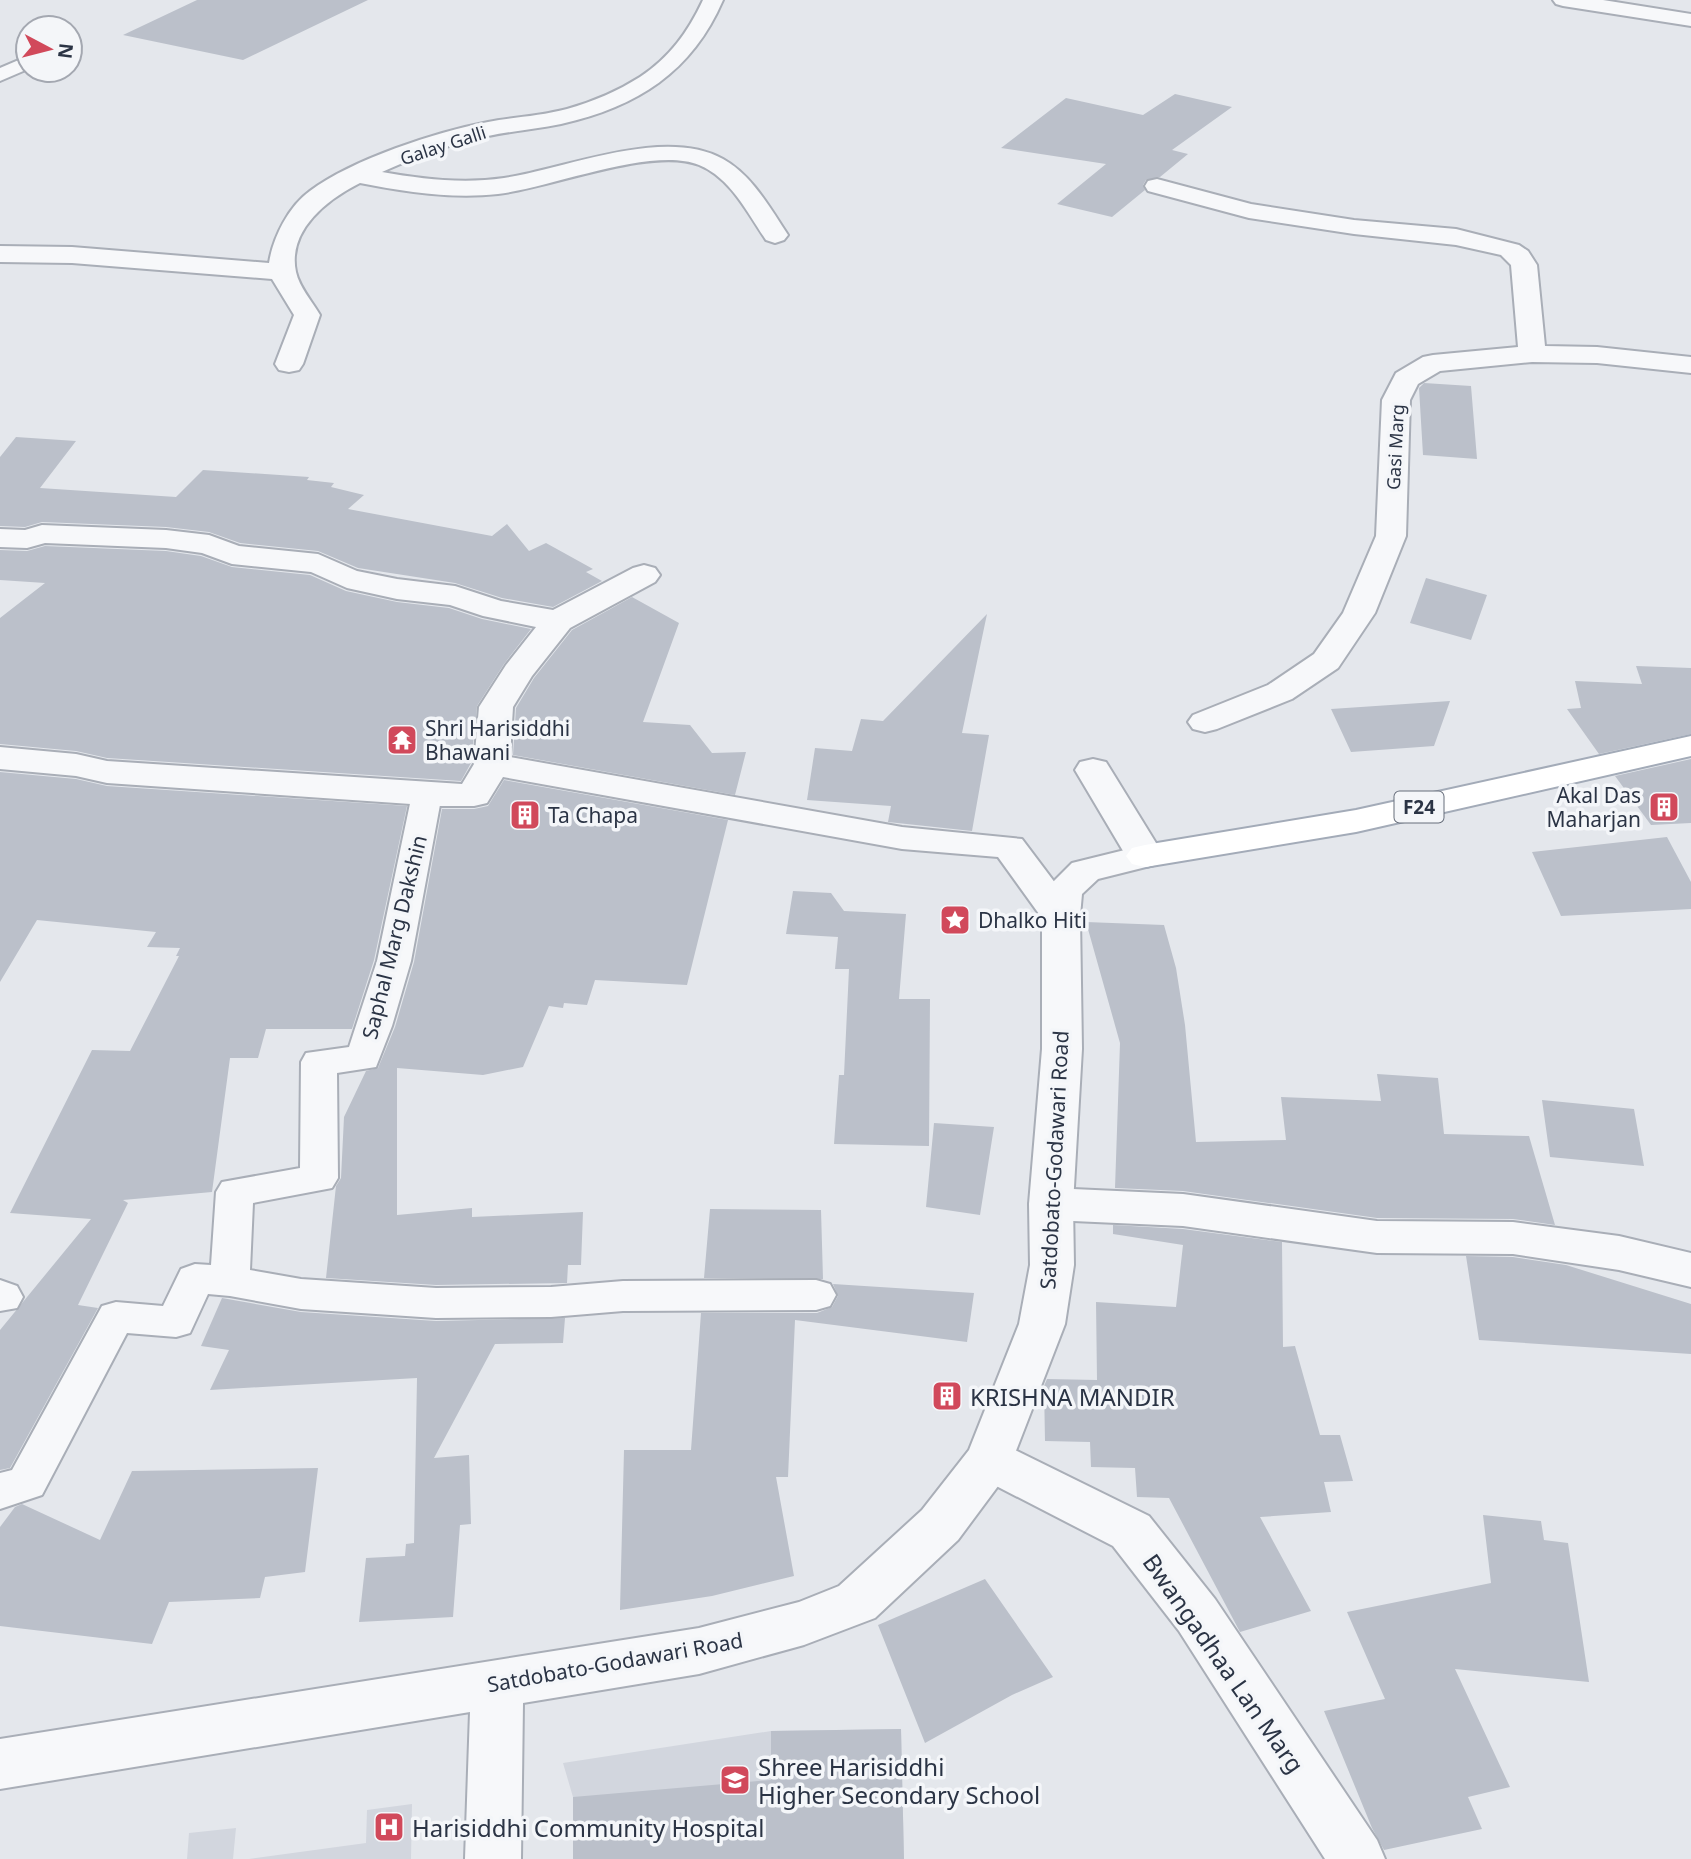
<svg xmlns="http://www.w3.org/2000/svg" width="1691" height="1859" viewBox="0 0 1691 1859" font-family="'Noto Sans',sans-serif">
<rect width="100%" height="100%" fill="#e4e7ec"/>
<path fill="#d2d6de" d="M901,1729l3,130h-331v-62l-10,-34 208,-32z
M412,1804l-1,55h-162l117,-16 1,-33z
M236,1828l-3,31h-46l2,-26z"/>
<path fill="#bbc0ca" d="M197,0h171l-125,60 -120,-25z
M1175,94l57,13 -60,43 16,4 -28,23 -14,3 -3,5 2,5 -33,27 -55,-13 49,-40 -105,-16 65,-50 77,17z
M1424,383l47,3 6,73 -54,-4 -4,-67z
M16,437l60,4 -36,47 136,9 27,-27 106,7 -2,3 27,3 -3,4 33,8 -16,14 144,27 15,-12 22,27 17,-8 47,26 -7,3 16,9 -49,26 -51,-9 -47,-15 -97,-15 -40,-17 -78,-8 -31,-11 -43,-5 -124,-5 -17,5 -25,-1v-69z
M45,546l121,5 35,5 31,11 78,8 36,16 51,11 52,6 33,11 49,10 -27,35 -27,42 -6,57 -10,18 -354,-23 -31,-7 -76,-7v-126l45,-35 -45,-3v-30l27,1z
M1426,578l61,17 -16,45 -61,-17z
M632,597l47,26 -36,99 47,3 22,28 34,-1 -11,43 -222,-40 3,-47 18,-30 38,-48z
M987,614l-25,119 27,2 -17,96 -84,-9 3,-16 -84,-6 8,-52 37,3 9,-32 22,2z
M1636,666l55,2v66l-92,20 -32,-45 14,-1 -6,-27 67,3z
M1450,701l-16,45 -83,6 -20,-43z
M1691,759v64l-40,2 -36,-49z
M0,772l76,7 31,7 300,20 -33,154 -22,69h-86l-8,29h-28l-18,134 -89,8 5,3 -50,102 20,3 -88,160 -10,2v-140l91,-111 -81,-6 82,-163 38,1 49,-95h-3l4,-8 -33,-1 9,-15 -119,-12 -37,62z
M504,780l224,40 -41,165 -92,-5 -8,25 -23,-2 -1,5 -14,-2 -26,61 -40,8 -86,-7v147l75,-7v9l111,-5 -2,53h-13l-1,18 -131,2 -110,-7 10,-92 5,-8 3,-61 22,-46 12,-3 17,-41 19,-65 28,-153h32l14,-3z
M1667,837l24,45v27l-130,7 -29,-64z
M793,891l38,2 13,18 62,3 -7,85h31l-1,147 -95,-2 5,-69h5l5,-106h-14l3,-32 -52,-3z
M1086,922l78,3 12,43 9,57 11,117 90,-2 -5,-43 100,4 -4,-27 61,4 6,56 85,2 26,89 -42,-6 -136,-1 -194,-27 -68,-3 5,-145z
M1542,1100l92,9 10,57 -94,-9z
M934,1123l60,4 -14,88 -54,-8z
M710,1209l111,1 2,69 -119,-1z
M1113,1225l70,4 99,13 1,105 12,-1 25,89h20l13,46 -29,1 7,30 -71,5 51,94 -71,21 -71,-134 -32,-1 -2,-29 -44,-1 -1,-25 -45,-1 -1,-55 3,-7 50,1 -1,-78 80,5 7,-62 -70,-11z
M1466,1256l47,1 53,8 125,39v50l-212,-14z
M833,1284l141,9 -7,49 -172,-22 -7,157h-12l18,99 -82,20 -92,14 4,-160h67l10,-137h116l15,-6 6,-11z
M222,1298l79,14 135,9 129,-3 -2,25 -68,1 -61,114 35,-3 2,69 -11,1 -7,92 -94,5 7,-64 39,-2 1,-12 8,-1 3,-165 -207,12 19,-40 -28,-4z
M318,1468l-13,104 -40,5 -5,21 -91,4 -17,42 -152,-18v-99l15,-20 7,-3 78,36 32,-69z
M1483,1515l58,6 3,19 24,3 21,139 -134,-13 55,118 -42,10 14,32 -98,21 -12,-22 -48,-117 61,-12 -38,-87 144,-29z
M985,1579l68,98 -41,18 -87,48 -47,-118z
M901,1729l3,130h-331v-62l198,-17v-49z"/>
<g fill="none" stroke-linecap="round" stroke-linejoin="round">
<g stroke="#a9aeb7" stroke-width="4">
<path id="service" d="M28,56v13l-28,12v-13z
M427,785l11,2 4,7 -31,167 -19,65 -16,41 -39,6 1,105 -6,10 -79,15 -3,67 51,9 135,9 115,-1 72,-6 193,-1 14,4 6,11 -6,11 -14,4 -193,1 -72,6 -115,1 -135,-9 -71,-13 -22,-2 -18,39 -14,4 -49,-4 -85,162 -42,14v-36l12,-3 90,-164 14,-4 47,4 18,-37 14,-5 16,1 5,-73 6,-10 78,-14 1,-106 5,-9 43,-6 28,-86 35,-167 4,-7z
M0,1280l17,6 6,11 -6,11 -17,3z"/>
</g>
<g stroke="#a9aeb7" stroke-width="4">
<path id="pedestrian" d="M1051,1188l132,6 194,27 136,1 106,14 72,17v34l-72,-17 -106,-16 -136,-1 -194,-27 -132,-6 -15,-5 -7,-11 7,-11z"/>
</g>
<g stroke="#a9aeb7" stroke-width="4">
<path id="minor" d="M703,0h20c-31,72 -86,107 -162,124 -24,5 -49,7 -73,12 -36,7 -73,21 -106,36 40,7 81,12 122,6 61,-9 160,-52 219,-19 29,16 47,49 65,76l-4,5 -9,3 -9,-3c-18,-26 -35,-62 -67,-75 -47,-19 -148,23 -201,29 -46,5 -92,-2 -138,-11 -32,16 -73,47 -64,89 3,15 16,29 24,43l-17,49 -4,6 -10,2 -10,-2 -4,-6 19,-49 -22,-36 -200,-16 -72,-1v-16l72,1 197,16c4,-26 20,-57 41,-72 43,-32 126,-59 178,-69 26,-5 53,-6 79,-13 25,-7 51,-18 73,-32 30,-20 48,-45 63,-77z
M1553,0h50l88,14v12l-128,-20 -7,-2z
M1157,179l94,25 103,16 102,9 63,16 9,6 9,14 8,81 52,1 94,10v16l-94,-10 -65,-1 -92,9 -22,13 -8,16 -4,136 -31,77 -37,55 -46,31 -75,30 -12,3 -12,-3 -5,-7 5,-7 75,-30 46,-31 29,-41 33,-77 6,-136 14,-27 27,-16 10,-2 85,-8 -7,-82 -10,-10 -45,-10 -102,-11 -105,-16 -101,-27 -3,-5 3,-5z
M42,525l124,5 43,5 30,11 79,8 39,17 40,8 58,7 46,15 52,9 80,-42 11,-3 11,3 5,7 -5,7 -85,46 -38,48 -19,31 -3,50 392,70 120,12 58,77 -5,9 -14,3 -14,-3 -49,-68 -96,-8 -399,-72 -16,26 -13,3h-34l-333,-23 -31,-7 -76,-7v-22l76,7 31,7 355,23 12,-20 5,-57 27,-42 30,-38 -53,-11 -33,-11 -53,-6 -50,-11 -36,-16 -79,-8 -30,-11 -36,-5 -121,-5 -18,5 -27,-1v-18l25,1z
M1093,759l13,3 5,8 53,86 -6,8 -13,3 -13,-3 -6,-8 -51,-86 5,-8z
M990,1440l17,6 142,70 66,83 162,241 8,19h-60l-146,-228 -66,-85 -140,-72 -7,-14 7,-14z"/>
</g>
<g stroke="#a9aeb7" stroke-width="4">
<path id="tertiary" d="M1145,845l13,3 6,8 -6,8 -60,15 -16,15 -2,22 2,133 -9,155 1,61 -9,59 -58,150 -49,66 -83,78 -71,27 -105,29 -176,29 -2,156h-56l5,-147 -470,77v-50l699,-111 100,-26 40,-16 83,-76 47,-60 50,-126 11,-59 -1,-61 13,-155v-133l3,-26 27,-27z"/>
</g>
<g stroke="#a3abb8" stroke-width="4">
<path id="primary" d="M1691,736v20l-335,76 -211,35 -13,-3 -6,-8 6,-8 13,-3 211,-35z"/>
</g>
<use href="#service" fill="#f7f8fa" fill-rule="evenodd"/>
<use href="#pedestrian" fill="#f7f8fa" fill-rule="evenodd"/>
<use href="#minor" fill="#f7f8fa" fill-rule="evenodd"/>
<use href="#tertiary" fill="#f7f8fa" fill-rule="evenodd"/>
<use href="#primary" fill="#fff" fill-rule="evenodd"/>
</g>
<defs>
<g id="temple-square" transform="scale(1.575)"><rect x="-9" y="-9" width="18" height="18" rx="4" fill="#d1495b" stroke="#f4f6f9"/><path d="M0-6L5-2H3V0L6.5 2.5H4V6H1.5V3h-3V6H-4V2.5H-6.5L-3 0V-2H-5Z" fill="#fff"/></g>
<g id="building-square" transform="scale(1.575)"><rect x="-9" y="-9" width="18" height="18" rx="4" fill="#d1495b" stroke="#f4f6f9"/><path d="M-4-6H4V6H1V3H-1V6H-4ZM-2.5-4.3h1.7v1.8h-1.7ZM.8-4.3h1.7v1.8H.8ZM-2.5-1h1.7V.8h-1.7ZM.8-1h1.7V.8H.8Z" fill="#fff"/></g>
<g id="sight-square" transform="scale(1.575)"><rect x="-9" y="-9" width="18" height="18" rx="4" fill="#d1495b" stroke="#f4f6f9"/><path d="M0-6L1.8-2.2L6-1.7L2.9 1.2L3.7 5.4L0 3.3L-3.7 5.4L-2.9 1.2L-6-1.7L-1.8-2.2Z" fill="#fff"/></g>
<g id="school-square" transform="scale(1.575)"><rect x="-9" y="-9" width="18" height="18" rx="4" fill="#d1495b" stroke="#f4f6f9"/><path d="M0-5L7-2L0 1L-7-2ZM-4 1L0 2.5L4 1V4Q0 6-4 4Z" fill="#fff"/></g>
<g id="hospital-square" transform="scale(1.575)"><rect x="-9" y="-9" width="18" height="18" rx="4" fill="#d1495b" stroke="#f4f6f9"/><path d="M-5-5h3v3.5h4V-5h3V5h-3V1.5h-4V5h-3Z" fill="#fff"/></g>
</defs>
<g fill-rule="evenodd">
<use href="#temple-square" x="402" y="740"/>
<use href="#building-square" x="1664" y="807"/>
<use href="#building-square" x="525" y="815"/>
<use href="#sight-square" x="955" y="920"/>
<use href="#building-square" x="947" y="1396"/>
<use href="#school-square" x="735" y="1780"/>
<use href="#hospital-square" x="389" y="1827"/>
</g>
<g text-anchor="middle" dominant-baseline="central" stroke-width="7" stroke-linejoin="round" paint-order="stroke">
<g font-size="18" fill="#2b3445" stroke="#f4f6f9">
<text transform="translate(443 145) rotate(-18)">Galay Galli</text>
<text transform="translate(1395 447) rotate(-87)">Gasi Marg</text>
</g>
<rect fill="#f4f6f9" stroke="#676e7b" stroke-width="2" x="1394.5" y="791.5" width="49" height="31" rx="5"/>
<g font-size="19" font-weight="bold" fill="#2b3445">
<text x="1419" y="807">F24</text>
</g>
<g font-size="21" fill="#2b3445" stroke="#f4f6f9" text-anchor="start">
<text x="425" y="728">Shri Harisiddhi<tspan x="425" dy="24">Bhawani</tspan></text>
<text x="1641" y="795" text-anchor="end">Akal Das<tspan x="1641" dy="24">Maharjan</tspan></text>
<text x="548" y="815">Ta Chapa</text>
<text x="978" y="920">Dhalko Hiti</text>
</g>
<g font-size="21" fill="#2b3445" stroke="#f4f6f9">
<text transform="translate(394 937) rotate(-76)">Saphal Marg Dakshin</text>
<text transform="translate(1054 1160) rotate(-87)">Satdobato-Godawari Road</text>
<text transform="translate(615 1662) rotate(-10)">Satdobato-Godawari Road</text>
</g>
<g font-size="24" fill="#2b3445" stroke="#f4f6f9" text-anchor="start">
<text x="970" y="1396">KRISHNA MANDIR</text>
<text x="758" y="1766">Shree Harisiddhi<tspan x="758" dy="28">Higher Secondary School</tspan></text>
<text x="412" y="1827">Harisiddhi Community Hospital</text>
</g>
<g font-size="24" fill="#2b3445" stroke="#f4f6f9">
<text transform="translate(1224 1663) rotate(55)">Bwangadhaa Lan Marg</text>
</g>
</g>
<g transform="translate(49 49) rotate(97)"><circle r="33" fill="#f4f6f9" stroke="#a4a8b1" stroke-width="2"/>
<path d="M0-5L12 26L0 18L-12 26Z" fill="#d1495b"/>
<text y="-10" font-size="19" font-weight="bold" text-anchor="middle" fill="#2b3445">N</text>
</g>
</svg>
